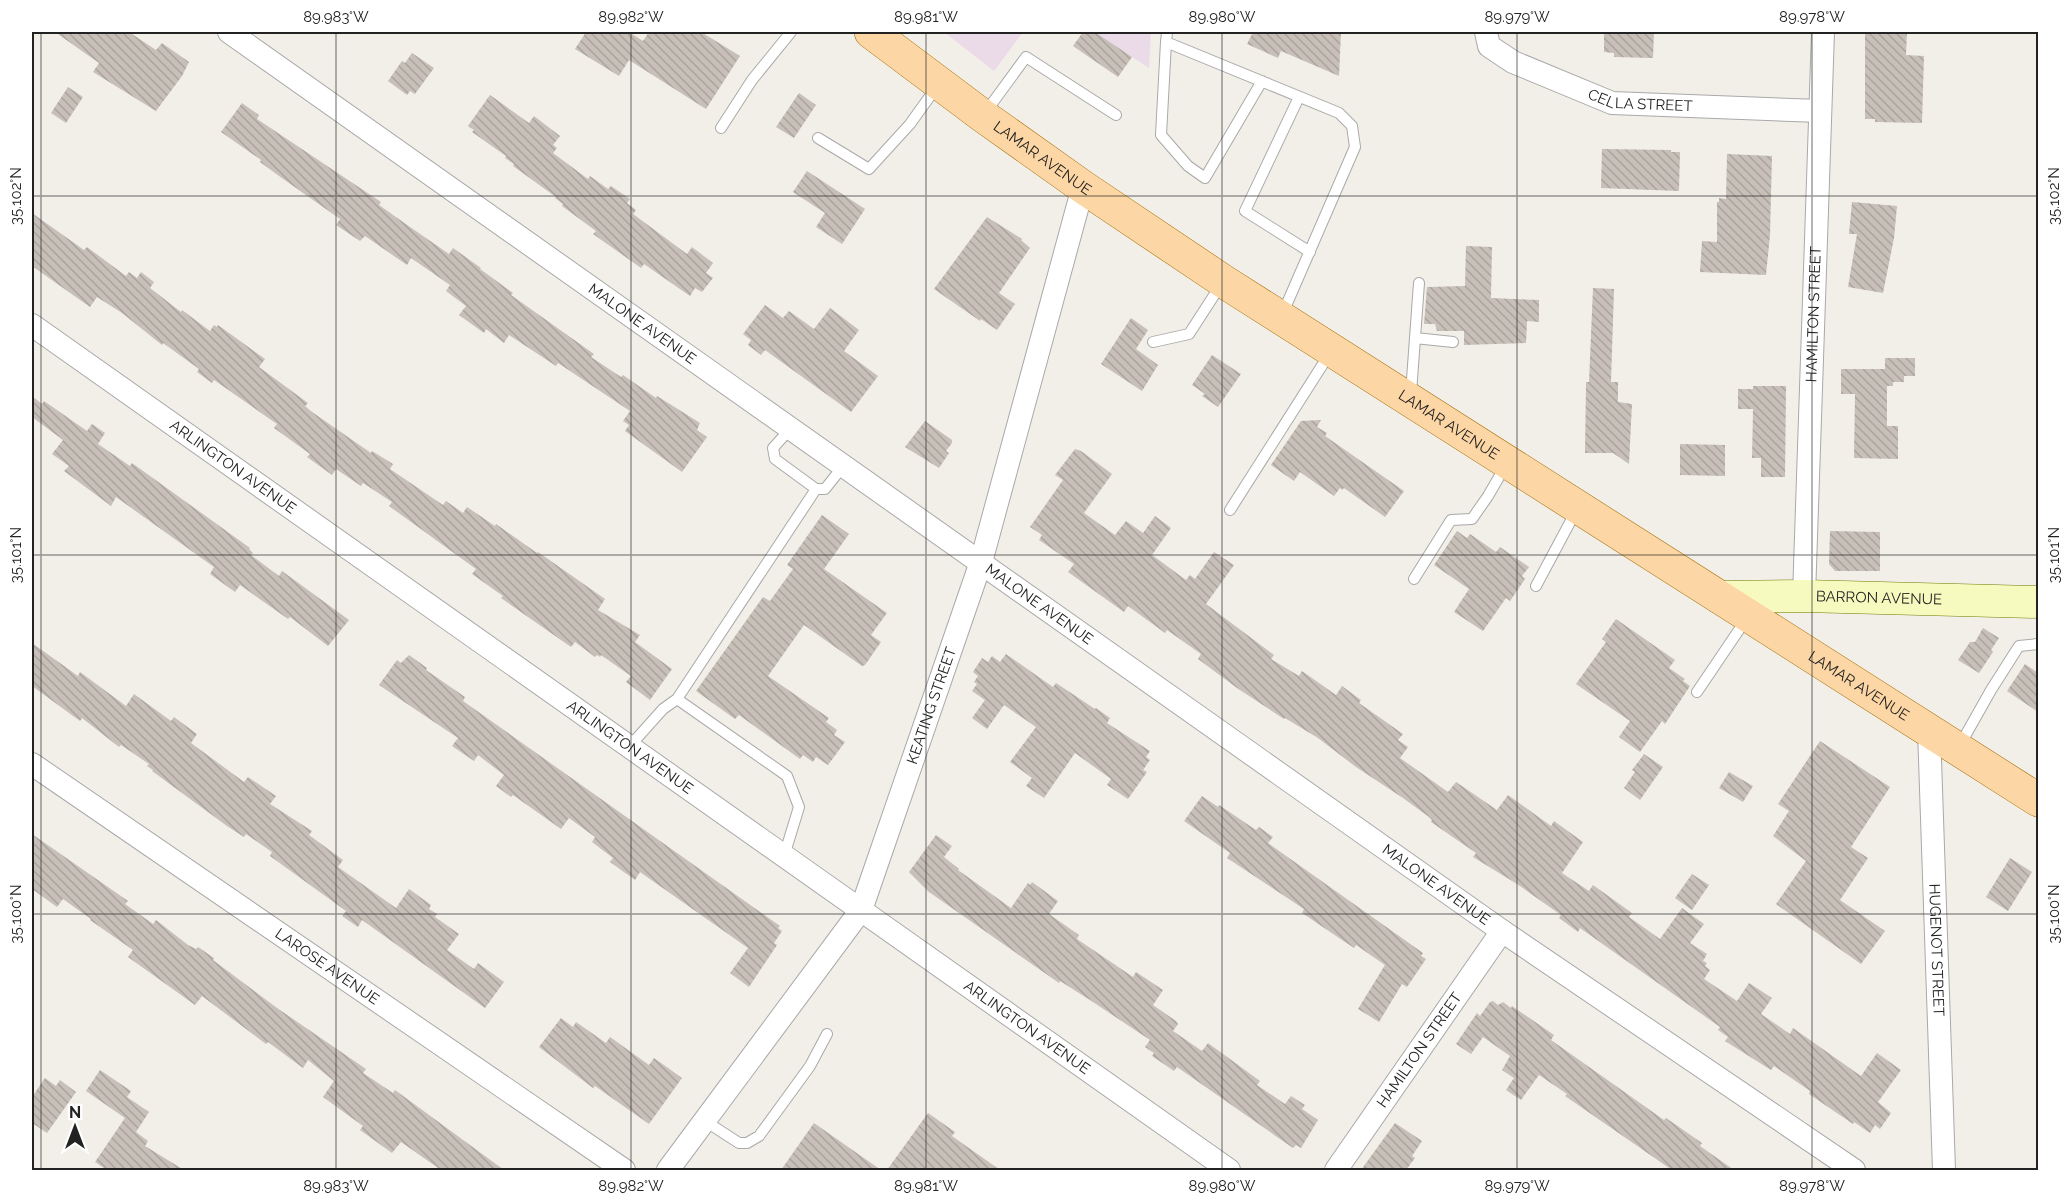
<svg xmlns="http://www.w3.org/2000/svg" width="2070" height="1202" viewBox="0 0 2070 1202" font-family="Raleway,sans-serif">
<defs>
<pattern id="building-back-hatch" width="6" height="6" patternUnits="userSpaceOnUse" patternTransform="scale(1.5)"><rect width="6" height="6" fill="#c7bfb8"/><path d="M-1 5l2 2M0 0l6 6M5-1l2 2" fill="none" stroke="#aba49e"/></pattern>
</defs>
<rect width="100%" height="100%" fill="#f2efe9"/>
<path fill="#ebdbe8" d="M944,32h79l-29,39z
M1095,32h56l-2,36 -17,-11z"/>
<path fill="url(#building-back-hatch)" d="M55,32h74l27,18 6,-7 27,19 -7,14 -26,35 -63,-39 6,-9z
M586,32h43l14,9 6,-9h52l39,24 -34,53 -77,-49 -10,16 -44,-27z
M1083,32h12l37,25 -14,20 -45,-31z
M1253,32h88l-2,44 -58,-25 -3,7 -31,-14z
M1604,32h50l-1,26 -39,-1v-4l-10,-1z
M1865,32h42l-1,23 18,1 -2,67 -47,-1v-3h-10z
M412,53l22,15 -19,26 -5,-3 -3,4 -19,-14 14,-20 3,2z
M68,87l15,10 -17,26 -15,-10z
M799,93l17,12 -22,33 -18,-11z
M490,95l39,28 5,-7 26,20 -7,9 4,3 -4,5 35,26 2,-3 18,13 3,-3 19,13 -3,4 9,7 -3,4 54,40 5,-7 21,16 -7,10 7,5 -11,14 -7,-4 -5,8 -46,-32 -3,4 -48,-34 3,-3 -34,-25 1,-2 -8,-6 1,-1 -43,-31 1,-2 -9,-6 1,-2 -34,-24 2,-2 -6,-4z
M242,103l17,12 -2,4 124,83 -2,3 31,22 39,27 4,-6 28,20 -1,1 33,24 -2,2 83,59 -3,3 30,20 2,-2 33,23 1,-2 43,27 -3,7 10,7 -25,35 -57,-41 4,-6 -6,-4 7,-10 -72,-48 -2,3 -47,-31 -5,8 -18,-14 -2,4 -25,-18 7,-9 -20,-15 4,-6 -39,-27 -4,7 -42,-29 -5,5 -24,-16 4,-6 -61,-43 -19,-14 1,-2 -40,-28z
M1602,149l69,1v2h9l-1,39 -78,-3z
M1727,154l45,2 -2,79 -4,40 -66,-3 2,-31 15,1v-40h2v-4l7,1z
M807,171l58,38 -23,35 -26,-17 9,-14 -32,-21z
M1852,202l45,4 -3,32 -11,55 -35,-6 9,-53h-8z
M32,213l52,37 3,-3 39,29 3,-4 8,6 4,-6 13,10 -4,6 31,24 1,-2 28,21 4,-6 3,2 1,-2 47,34 -6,8 49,36 -3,3 7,6 59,41 1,-2 21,13 -3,5 53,36 3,-4 17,12 4,-6 28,19 1,-2 41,29 1,-1 67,47 -7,11 42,25 -5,7 37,27 -22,31 -24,-18 5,-6 -30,-21 -1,2 -3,-2 -2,2 -20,-15 -4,5 -70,-49 2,-2 -31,-22 4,-5 -87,-63 3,-4 -29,-19 -2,3 -25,-17 -4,6 -25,-18 3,-3 -36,-26 3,-4 -63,-44 -2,3 -15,-11 2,-3 -36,-26 -1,2 -40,-32 -25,-16 -7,10 -58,-41z
M987,217l35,22 -1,1 9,8 -31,45 16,11 -18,26 -16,-11 -1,2 -46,-32z
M1466,246l26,1 -1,51 48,2v22l-12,-1 -1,22 -62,2v-14h-27l-2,-7h-11l3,-37 38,-1z
M1593,288l21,1 -3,93h7v20l14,2 -3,60 -16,-11h-28l1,-71h3z
M765,305l18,13 6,-7 25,18 16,-21 29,22 -15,21 34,25 -27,36 -86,-62 -4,5 -13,-10 3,-5 -8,-6z
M1131,318l17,12 -12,19 22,16 -16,26 -41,-27z
M1212,355l29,19 -23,33 -16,-11 3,-2 -13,-9z
M1885,358h30v18h-11v6h-11v4h-6v40h11v33l-44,-1 1,-64h-14v-25h44z
M1753,386h33l-1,91h-24v-19h-9l1,-49h-15v-20h15z
M32,396l10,8 2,-3 43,30 5,-7 13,9 -7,11 32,22 2,-3 118,85 -1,1 4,4 -2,2 28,21 3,-5 67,49 -21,26 -38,-29 -2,2 -48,-34 -5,7 -25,-18 4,-7 -98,-70 -5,9 -47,-35 5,-5 -17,-12 11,-14 -31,-23z
M1321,420l-4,7 10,6 -2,3 79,55 -19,26 -41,-29 -2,2 -2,-2 -6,8 -34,-24 -6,9 -23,-16 30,-44z
M925,421l27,19v3l-6,8 3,2 -10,15 -34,-21z
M1680,444l45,1v31l-45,-1z
M1075,449l6,2 31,23 -28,39 31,22 11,-14 17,12 12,-17 16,12 -19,27 34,25 4,-5 5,4 19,-27 20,13 -28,39 68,51 -3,4 28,17 3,-5 34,24 6,-9 19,14 -2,3 44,31 -5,6 10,7 -8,11 48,34 8,-10 41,28 11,-15 43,31 3,-5 29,21 -21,31 27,18 4,-6 39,28 -3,4 31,22 22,-31 22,16 -14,19 17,11 -4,7 4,2 -2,3 5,4 -6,9 33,22 12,-18 23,15 -11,16 29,20 3,-6 68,48 16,-23 24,17 -23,32 13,11 -11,16 -5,-4 -5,8 -16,-11 -1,2 -44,-30 1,-3 -36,-25 -3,4 -46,-29 3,-4 -10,-7 2,-3 -140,-99 -2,4 -19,-14 2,-3 -44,-31 -44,-27 3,-4 -45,-31 1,-2 -3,-3 -26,-19 -47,-31 -38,-29 -33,-20 -1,1 -47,-31 -39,-29 3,-5 -34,-24 -2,3 -37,-27 -4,6 -56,-40 6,-8 -35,-24 3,-5 -12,-8 33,-47 -8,-5z
M822,515l27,19 -25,35 63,44 -16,22 10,7 -16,23 -3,1 -58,-41 -36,51 61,42 -3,4 11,8 -3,5 11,7 -17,23 -12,-8 -3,5 -10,-7 -3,4 -61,-44 -4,4 -39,-28 67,-94 7,4 23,-32 -6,-4z
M1457,531l10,7 3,-4 26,18 4,-5 29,20 -7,9 3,3 -15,22 -4,-3 -23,33 -29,-19 15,-23 -35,-24z
M1830,531l50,1v39h-45l-6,-7z
M1616,619l59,41 -6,8 16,11 -2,2 7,5 -25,38 -3,-3 -22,31 -21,-15 11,-16 -54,-37 30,-42 -4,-3z
M1983,628l16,10 -8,12 2,2 -14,21 -21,-13 12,-18h5z
M32,643l46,33 2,-4 46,34 8,-12 37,27 3,-4 23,17 -6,9 53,39 4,-5 28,19 -6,8 42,27 -3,4 34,25 -5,7 58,41 13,-19 22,16 -2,4 8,5 -2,3 24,17 -12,16 27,19 4,-6 26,19 -19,26 -123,-88 -4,7 -16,-11 4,-5 -76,-55 2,-4 -26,-18 -2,3 -17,-11 -75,-55 1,-1 -6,-4 2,-2 -28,-19 -2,2 -37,-29 -2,3 -48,-35z
M1006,654l47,33 3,-4 39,26 1,-1 14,10 -3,5 43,28 -4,6 4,3 -7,10 4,2 -19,27 -21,-14 4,-6 -36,-26 -31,45 -18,-12 6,-8 -22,-16 26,-35 -32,-22 -17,24 -15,-11 13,-18 -13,-9 5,-7 -3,-2 4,-6 -5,-4 9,-14 6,4 4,-6 8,6z
M409,655l18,13 -1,2 39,27 -2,4 317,225 -2,2 4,3 -8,12 3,2 -28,42 -19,-14 18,-25 -108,-76 -5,8 -25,-18 3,-4 -21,-16 3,-5 -26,-19 -8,11 -48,-34 -2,2 -15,-11 8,-11 -26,-20 -4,6 -22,-15 6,-8 -79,-53 18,-25 4,3z
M2025,664l13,9v39l-31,-21z
M1820,741l70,46 -39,60 17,11 -28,42 45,31 -24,33 -85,-60 30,-43 -33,-25 16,-25 -11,-7z
M1644,754l19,13 -23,33 -16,-12 11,-16 -3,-2z
M1729,772l24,14 -10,16 -24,-14z
M1202,796l16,11 1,-2 37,25 3,-3 14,10 -5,6 155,110 -2,3 5,3 -19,28 -5,-3 -23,38 -21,-13 27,-44 -29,-20 -2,3 -52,-35 2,-4 -77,-51 3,-5 -46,-32z
M32,834l96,67 -3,3 28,20 3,-4 32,25 8,4 2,-2 16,11 -1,2 64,48 89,61 -3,4 30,20 2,-3 109,80h-63l-40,-28 -9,11 -32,-23 3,-4 -40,-29 11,-16 -26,-21 -5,8 -35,-26 -2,2 -64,-48 -7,9 -67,-48 5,-7 -43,-30 1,-1 -28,-20 -6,8 -25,-18z
M936,835l16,11 -8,11 15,12 -1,1 53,38 17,-25 2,2 2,-3 26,19 -9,13 30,21 -2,4 56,38 3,-5 27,18 -10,15 23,16 2,3 -5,7 29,20 6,-8 52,38 -3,4 28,19 6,-8 14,9 -3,4 16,11 -17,28 -5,-3 -3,3 -116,-81 -3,4 -22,-15 2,-3 -9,-6 5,-7 -60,-40 -30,-19 -1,2 -130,-91 -20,-20z
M2010,858l22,14 -24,39 -22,-14z
M1692,874l17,11 -17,25 -17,-12z
M1493,1001l5,4 5,-3 8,6 1,-2 42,29 -3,5 113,80 2,-2 36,25 -2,3 34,24h-62l-107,-74 2,-2 -28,-19 -18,25 -15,-10 8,-12 -12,-8 8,-14 -27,-19 -12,17 -15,-10 21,-31 3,3 10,-14z
M561,1018l12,9 3,-5 30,21 4,-6 39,28 5,-7 28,20 -33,46 -54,-38 -2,2 -54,-41z
M100,1070l31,21 -4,6 22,15 -13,20 12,9 -3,5 39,24h-77l-12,-8 30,-44 -39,-27z
M45,1078l11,8 4,-6 16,12 -29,41 -15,-10v-26z
M928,1113l27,19 -3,4 48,34h-113z
M814,1123l67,47h-100z
M1395,1123l27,18 -10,15 3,2 -9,12h-45z"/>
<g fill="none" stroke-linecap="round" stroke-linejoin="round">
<g stroke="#a9a9a9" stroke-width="12">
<path id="service" d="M1167,32l-1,10 173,71 13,13 3,21 -73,168
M1166,42l-5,93 27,31 17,12 57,-97
M1299,97l-54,114 65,41
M985,113l41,-56 90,58
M721,128l31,-48 39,-48
M818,138l51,31 41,-45 28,-39
M1415,338l38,4
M1153,342l36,-8 33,-51
M1411,393l8,-110
M791,428l-18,20 2,11 41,30h9l19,-24
M1230,510l100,-157
M1414,579l37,-59 21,-1 16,-23 18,-31
M1536,586l40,-75
M1697,692l50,-74
M677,699l139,-210
M1960,745l31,-55 28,-44 19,-2
M629,747l34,-38 14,-10 110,77 12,31 -15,49
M705,1121l34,22h8l12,-7 51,-70 17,-32"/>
</g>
<g stroke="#a9a9a9" stroke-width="24">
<g id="minor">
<path id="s1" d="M229,32l1273,899 352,239"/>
<path id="s2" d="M1486,32l3,14 24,16 99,41 208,8"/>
<path id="s3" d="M32,325l1197,845"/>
<path id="s4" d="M1804,596l19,-564"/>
<path id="s5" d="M1929,730l15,440"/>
<path id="s6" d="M32,764l592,406"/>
<path id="s7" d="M668,1170l193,-260 120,-348 102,-375"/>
<path id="s8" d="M1336,1170l166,-239"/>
</g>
</g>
<g stroke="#707d05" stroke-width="33">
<g id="secondary">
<path id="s9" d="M1719,597l85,-1 234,6"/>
</g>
</g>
<g stroke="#a06b00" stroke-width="34">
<g id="primary">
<path id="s10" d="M871,32l112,84 100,71 140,94 815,519"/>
</g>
</g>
<use href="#service" stroke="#fff" stroke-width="10"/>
<use href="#minor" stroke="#fff" stroke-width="22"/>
<use href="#secondary" stroke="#f7fabf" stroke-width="32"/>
<use href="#primary" stroke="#fcd6a4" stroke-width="33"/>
</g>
<path fill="none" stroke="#222" stroke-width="1.5" stroke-opacity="0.45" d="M41,32v1138M336,32v1138M631,32v1138M926,32v1138M1222,32v1138M1517,32v1138M1812,32v1138M32,196h2006M32,555h2006M32,914h2006"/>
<g text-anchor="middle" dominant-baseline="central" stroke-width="6" stroke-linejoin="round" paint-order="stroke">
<g font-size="15" fill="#222" stroke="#fff">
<text stroke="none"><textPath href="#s2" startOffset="178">CELLA STREET</textPath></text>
<text stroke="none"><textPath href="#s10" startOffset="213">LAMAR AVENUE</textPath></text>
<text stroke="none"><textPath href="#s4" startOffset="282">HAMILTON STREET</textPath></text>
<text stroke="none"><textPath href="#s1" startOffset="506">MALONE AVENUE</textPath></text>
<text stroke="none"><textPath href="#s10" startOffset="699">LAMAR AVENUE</textPath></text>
<text stroke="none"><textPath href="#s3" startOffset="246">ARLINGTON AVENUE</textPath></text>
<text stroke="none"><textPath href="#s9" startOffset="160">BARRON AVENUE</textPath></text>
<text stroke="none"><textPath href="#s1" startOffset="992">MALONE AVENUE</textPath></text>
<text stroke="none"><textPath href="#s10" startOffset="1185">LAMAR AVENUE</textPath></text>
<text stroke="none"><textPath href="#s7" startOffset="540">KEATING STREET</textPath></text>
<text stroke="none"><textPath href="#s3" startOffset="732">ARLINGTON AVENUE</textPath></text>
<text stroke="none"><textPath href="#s1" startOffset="1478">MALONE AVENUE</textPath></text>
<text stroke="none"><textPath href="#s5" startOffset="220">HUGENOT STREET</textPath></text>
<text stroke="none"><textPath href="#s6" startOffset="358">LAROSE AVENUE</textPath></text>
<text stroke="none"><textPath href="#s3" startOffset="1218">ARLINGTON AVENUE</textPath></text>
<text stroke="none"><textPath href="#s8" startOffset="146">HAMILTON STREET</textPath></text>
</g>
</g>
<rect width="2070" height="1202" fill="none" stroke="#ffffff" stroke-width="66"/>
<g transform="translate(75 1127)" stroke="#ffffff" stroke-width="4.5" paint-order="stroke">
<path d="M0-4.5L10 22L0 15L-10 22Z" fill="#222222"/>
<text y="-9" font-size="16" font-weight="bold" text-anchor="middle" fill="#222222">N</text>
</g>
<rect x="33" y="33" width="2004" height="1136" fill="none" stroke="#222" stroke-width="2"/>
<g font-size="15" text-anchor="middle" fill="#222">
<text x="336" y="22">89.983°W</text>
<text x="631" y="22">89.982°W</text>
<text x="926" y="22">89.981°W</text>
<text x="1222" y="22">89.980°W</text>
<text x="1517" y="22">89.979°W</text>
<text x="1812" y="22">89.978°W</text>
<text transform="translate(16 196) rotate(-90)" y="5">35.102°N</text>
<text transform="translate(2054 196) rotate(-90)" y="5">35.102°N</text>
<text transform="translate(16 555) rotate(-90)" y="5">35.101°N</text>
<text transform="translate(2054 555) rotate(-90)" y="5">35.101°N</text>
<text transform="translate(16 914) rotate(-90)" y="5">35.100°N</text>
<text transform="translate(2054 914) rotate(-90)" y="5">35.100°N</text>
<text x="336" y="1191">89.983°W</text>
<text x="631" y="1191">89.982°W</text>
<text x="926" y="1191">89.981°W</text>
<text x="1222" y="1191">89.980°W</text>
<text x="1517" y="1191">89.979°W</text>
<text x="1812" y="1191">89.978°W</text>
</g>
</svg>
